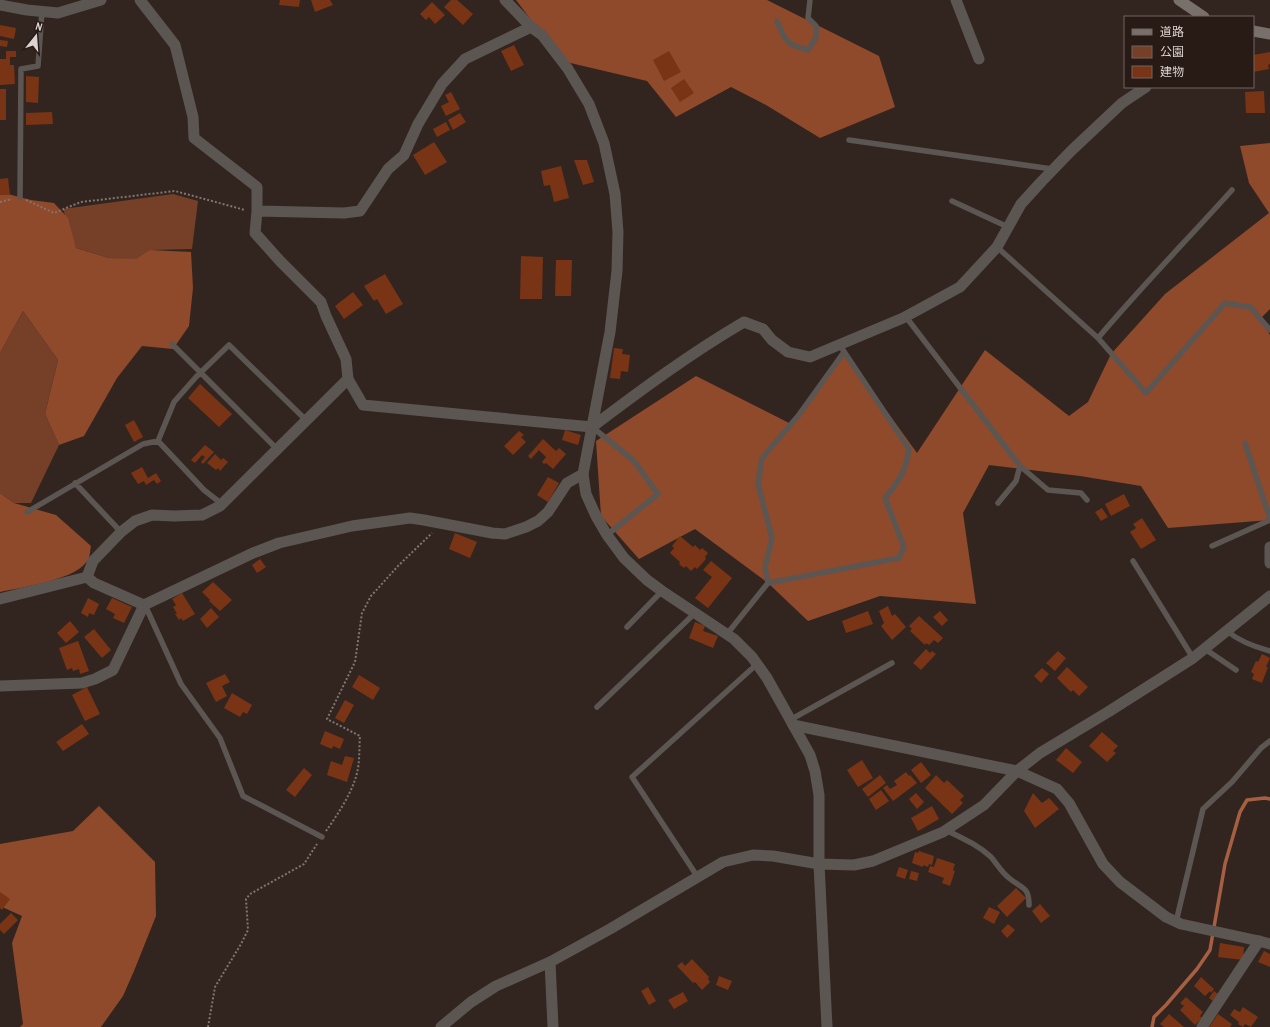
<svg xmlns="http://www.w3.org/2000/svg" width="1270" height="1027" viewBox="0 0 1270 1027" font-family="'Archivo Narrow','Noto Sans JP',sans-serif">
<rect width="100%" height="100%" fill="#322520"/>
<path fill="#753f28" d="M173,194l25,7 -6,48 -39,1 -17,10 -27,-2 -33,-10 -13,-39z
M23,311l35,49 -13,54 14,31 -28,58h-17l-14,-10v-140z"/>
<path fill="#8f492b" d="M516,0h251l112,56 16,51 -75,31 -54,-33 -35,-18 -55,30 -29,-36 -85,-20z
M1270,143v166l-10,10 10,16v185l-102,8 -27,-42 -61,-10 -91,-11 -26,48 13,91 -96,-8 -72,25 -40,-38 -73,-54 -56,30 -38,-43 -5,-75 100,-65 95,48 53,-72 73,101 68,-103 84,66 19,-14 23,-48 54,-60 104,-81 -20,-30 -9,-37z
M0,192l31,8 23,3 14,15 8,30 33,10 27,1 14,-9 41,2 2,36 -4,38 -16,23 -31,-3 -25,32 -33,58 -25,9 -14,-31 13,-54 -35,-49 -23,42z
M0,493l14,10 42,12 35,31c-1,4 -1,9 -2,12 -10,22 -67,29 -89,34z
M99,806l56,56 1,54 -22,55 -11,25 -22,31h-81l3,-3 -11,-81 10,-27 -22,-10v-62l73,-13z"/>
<g fill="none" stroke-linecap="round" stroke-linejoin="round">
<path stroke="#a75f41" stroke-width="3.5" d="M1152,1027l2,-10 12,-12 31,-36 13,-19 15,-86 15,-52 7,-12 18,-2 5,1"/>
</g>
<path fill="#783415" d="M280,0h20l-1,7 -20,-2z
M311,0h19l3,5 -18,7z
M451,0h6l16,14 -10,11 -19,-18z
M432,2l13,13 -10,9 -6,-7 -3,3 -6,-6z
M0,25l16,3 -2,11 -14,-3z
M0,40l8,1 -1,6 -7,-1z
M514,45l10,20 -13,6 -10,-20z
M6,51h10v6h-6v8h4l1,19 -15,1v-26h6z
M669,51l12,21 -17,9 -11,-21z
M1270,52v12l-2,1 1,4 -16,3v-17z
M26,76l13,1 -1,26 -12,-1z
M684,79l10,14 -14,9 -9,-14z
M0,89h6v31h-6z
M1264,91l1,22h-19l-1,-21z
M451,92l9,17 -14,7 -5,-10 8,-4 -4,-7z
M52,112l1,12 -27,1v-12z
M460,113l6,9 -13,8 -5,-10z
M446,122l4,8 -13,7 -4,-8z
M434,142l13,20 -22,13 -12,-20z
M574,160h13l7,22 -11,3z
M561,166l8,32 -15,4 -4,-17 -6,1 -3,-15z
M8,178l2,17h-10v-16z
M521,256l22,1 -1,42h-22z
M556,260h16l-1,36h-16z
M385,274l18,30 -17,10 -9,-15 -3,2 -10,-15z
M353,292l10,13 -19,14 -9,-13z
M614,348l9,1 -1,5 8,1 -2,17 -7,-1 -1,8 -10,-1z
M200,384l32,30 -13,13 -31,-29z
M134,420l9,17 -9,5 -9,-17z
M565,430l16,5 -3,10 -16,-5z
M519,431l5,4 -3,2 5,5 -13,13 -9,-9z
M543,439l13,12 3,-3 7,6 -13,15 -7,-6 -2,1 -2,-2 4,-5 -7,-7 -8,9 -3,-3z
M205,445l9,7 -11,12 -2,-2 4,-5 -3,-2 -7,8 -4,-3z
M215,454l6,6 2,-2 5,4 -8,9 -2,-3 -2,2 -9,-7z
M142,467l6,11 8,-5 5,8 -4,3 -3,-4 -8,5 -2,-4 -6,3 -7,-11z
M548,477l11,6 -11,19 -11,-7z
M1124,494l6,12 -19,10 -6,-12z
M1102,508l6,9 -7,4 -6,-9z
M1142,518l14,22 -15,9 -11,-17 6,-4 -3,-4z
M455,533l22,9 -7,16 -21,-9z
M680,536l13,11 2,-2 5,5 2,-2 6,5 -3,4 1,2 -9,10 -2,-2 -4,4 -5,-5 -2,2 -5,-4 1,-2 -10,-9 4,-5 -2,-2z
M260,559l6,8 -9,6 -5,-8z
M711,561l21,17 -24,30 -13,-10 17,-21 -9,-7z
M213,582l19,18 -12,11 -11,-10 1,-1 -8,-8z
M182,593l13,21 -12,7 -2,-3 -2,2 -4,-6h2l-4,-7 3,-2 -4,-6z
M88,598l11,6 -5,11 -5,-2 -1,4 -7,-4z
M112,598l20,9 -8,16 -11,-5 2,-4 -9,-5z
M888,606l4,10 3,-2 11,13 -14,13 -11,-14 3,-3 -5,-12z
M211,608l8,9 -12,11 -7,-9z
M868,611l5,13 -27,9 -4,-12z
M940,611l8,9 -6,6 -9,-9z
M919,616l24,22 -5,5 -4,-3 -5,5 -3,-2 -1,2 -15,-14 2,-2 -3,-3z
M70,621l9,11 -13,11 -9,-10z
M695,622l10,4 -2,5 15,5 -5,12 -24,-10z
M94,629l17,21 -9,8 -18,-21z
M78,641l11,30 -9,3 -1,-5 -6,2 -1,-3 -5,2 -8,-22z
M926,649l4,4 2,-2 4,3 -15,16 -8,-7z
M1058,651l8,7 -11,13 -9,-8z
M1262,654l8,4 -4,9h2l-6,16 -10,-4 2,-5 -3,-2 5,-11 2,1z
M1067,667l21,20 -9,9 -6,-6 -2,2 -14,-14z
M1042,668l7,6 -8,9 -7,-7z
M225,674l5,8 -8,4 5,10 -11,6 -10,-19z
M359,675l21,13 -7,12 -21,-13z
M87,687l13,27 -15,7 -13,-26z
M232,693l20,12 -5,9 -4,-2 -3,5 -16,-9z
M345,700l9,5 -10,18 -9,-5z
M82,724l7,10 -26,17 -7,-9z
M325,731l19,8 -4,10 -7,-3 -1,3 -12,-5z
M1102,732l16,14 -5,5 3,2 -9,9 -18,-16z
M1066,748l16,14 -9,11 -17,-13z
M345,756l9,2 -7,24 -20,-7 4,-14 11,4z
M862,760l11,18 -15,9 -11,-17z
M921,762l10,13 -10,8 -10,-13z
M304,768l8,7 -17,22 -9,-7z
M906,772l3,4 1,-1 7,8 -24,18 -10,-13 4,-3 3,4 7,-4 -3,-4z
M880,775l6,8 -18,14 -6,-8z
M936,775l8,8 3,-3 17,16 -4,4 3,3 -11,11 -27,-26z
M881,790l8,11 -13,9 -7,-11z
M916,793l8,9 -7,7 -8,-10z
M1033,793l9,10 7,-5 10,11 -24,19 -11,-17z
M932,806l7,13 -21,12 -7,-13z
M919,851l15,5 -2,9 -3,-1 -1,3 -5,-2v2l-11,-4 3,-11 3,1z
M937,858l18,6 -2,6 2,1 -5,15 -8,-3 2,-5 -16,-6 2,-6 4,1z
M899,867l9,3 -3,9 -9,-3z
M911,871l8,2 -2,8 -8,-2z
M1016,888l10,10 -19,19 -10,-11z
M0,892l10,7 -8,11 -2,-2z
M1040,904l10,12 -9,7 -9,-12z
M989,907l11,5 -6,12 -11,-6z
M11,913l7,7 -14,14 -4,-4v-6z
M1008,924l7,6 -8,8 -6,-7z
M1220,943l24,4 -1,13 -25,-3z
M1264,951l6,3v13l-12,-5z
M692,959l17,18 -1,2 2,3 -8,8 -7,-8 -2,1 -16,-17 5,-4 3,4z
M719,976l13,5 -4,9 -12,-5z
M1201,977l13,12 -3,4 -1,-2 -5,5 -11,-10z
M648,987l8,14 -7,4 -8,-14z
M1214,991l4,3 -5,7 -4,-3z
M683,992l5,9 -14,8 -6,-9z
M1186,997l17,15 -3,4 2,2 -7,7 -15,-15 4,-4 -4,-3z
M1243,1007l15,10 -7,10 -6,-3 -2,3 -5,-3 1,-2 -9,-7 4,-6 6,3z
M1169,1014l15,13h-20l-4,-3z
M1218,1014l14,10 -2,3h-21z"/>
<g fill="none" stroke-linecap="round" stroke-linejoin="round">
<path stroke="#817571" stroke-width="2" stroke-dasharray="2 2" stroke-linecap="butt" d="M26,200l28,13 27,-11 94,-11 70,19
M0,202l12,-3
M326,831c12,-17 26,-38 31,-58 3,-12 2,-25 3,-37l-33,-17 28,-57 7,-49 9,-17 27,-30 34,-33
M208,1027l7,-40 26,-43 7,-14 -2,-31 4,-5 54,-30 13,-20"/>
<path stroke="#5c5653" stroke-width="5.5" d="M777,21c9,21 8,23 31,29l8,-12v-12l-8,-8 2,-18
M849,140l203,29
M20,197l1,-128 17,-3 4,-55
M952,201l56,26
M997,247l101,91 48,55 79,-90 25,4 20,23
M906,317l114,149 -4,15 -18,22
M1098,338c43,-51 89,-98 134,-148
M172,344l105,105
M592,427l41,33 25,34 -51,41
M158,441l46,49 18,14
M1245,443l25,76
M1020,466l28,24 33,3 6,7
M75,483l46,49
M27,512l116,-68 15,-3 16,-39 22,-25 33,-32 77,75
M1212,546l58,-26
M1133,561l60,97
M768,583l-3,-15 7,-30 -14,-54 4,-26 36,-42 46,-64
M145,605l36,79 39,54 23,58 79,41
M627,627l35,-36
M1227,631c12,10 28,16 43,20
M727,634l41,-51 131,-25 5,-11 -19,-49c14,-17 21,-27 24,-49l-70,-105
M1205,649l31,21
M597,707l98,-94
M790,720l102,-57
M946,830c16,8 32,15 45,27 6,7 11,16 18,21 13,11 20,8 20,27
M697,876l-65,-99 125,-113
M1176,922l27,-113 29,-27 29,-34 9,-7"/>
<path stroke="#5c5653" stroke-width="11" d="M956,0l23,59
M257,211l87,2 16,-2 28,-42 16,-14 14,-31 24,-40 23,-25 66,-32
M348,379l15,26 229,22c49,-37 99,-74 152,-105l19,7 9,11 16,12 22,5 93,-39 57,-31 37,-40 24,-43 21,-23 29,-30 51,-48 24,-16
M1270,547v16
M87,577l6,-16 28,-29 14,-11 17,-6 22,1 28,-1 18,-9 128,-127 -2,-20 -20,-43 -5,-14 -41,-41 -25,-28 2,-22v-24l-63,-49 -1,-21 -18,-72 -35,-45
M87,577l7,6 50,22
M0,599l87,-22
M0,686l82,-3 13,-4 18,-9 31,-65 109,-52 26,-10 73,-17 58,-8 14,2 68,13 13,1 21,-7 12,-6 10,-9 19,-29 16,-9
M793,725l224,46
M550,962l3,65
M1202,1027l57,-86"/>
<path stroke="#5c5653" stroke-width="11" d="M505,0l26,27 11,8 26,34 21,35 15,39 11,51 3,38 -1,39 -7,61 -27,142 3,20 10,22 11,19 17,23 23,22 15,11 72,48 18,18 15,21 43,77 5,16 4,24v69l8,163
M0,5l27,5 31,3 43,-13
M1017,771l40,18 12,14 34,61 17,18 46,35 15,7 78,17 11,3
M441,1027l30,-25 25,-16 54,-24 60,-33 113,-67 30,-7 20,1 46,8 35,1 19,-4 70,-29 41,-27 33,-34 23,-18 68,-41 85,-54 77,-62"/>
<path stroke="#796f6b" stroke-width="11" d="M1179,0l25,17
M1253,31l17,3"/>
</g>
<rect x="1124" y="16" width="130" height="72" fill="#281b16" stroke="#706561"/>
<rect x="1132" y="29" width="20" height="6" fill="#796f6b" stroke="#706561"/>
<text x="1160" y="36" font-size="12" fill="#ddd4d1">道路</text>
<rect x="1132" y="46" width="20" height="12" fill="#753f28" stroke="#706561"/>
<text x="1160" y="56" font-size="12" fill="#ddd4d1">公園</text>
<rect x="1132" y="66" width="20" height="12" fill="#783415" stroke="#706561"/>
<text x="1160" y="76" font-size="12" fill="#ddd4d1">建物</text>
<g transform="translate(36 36) rotate(17)" stroke="#281b16" stroke-width="3" paint-order="stroke">
<path d="M0-3L7 15L0 10L-7 15Z" fill="#ddd4d1"/>
<text y="-6" font-size="11" font-weight="bold" text-anchor="middle" fill="#ddd4d1">N</text>
</g>
</svg>
